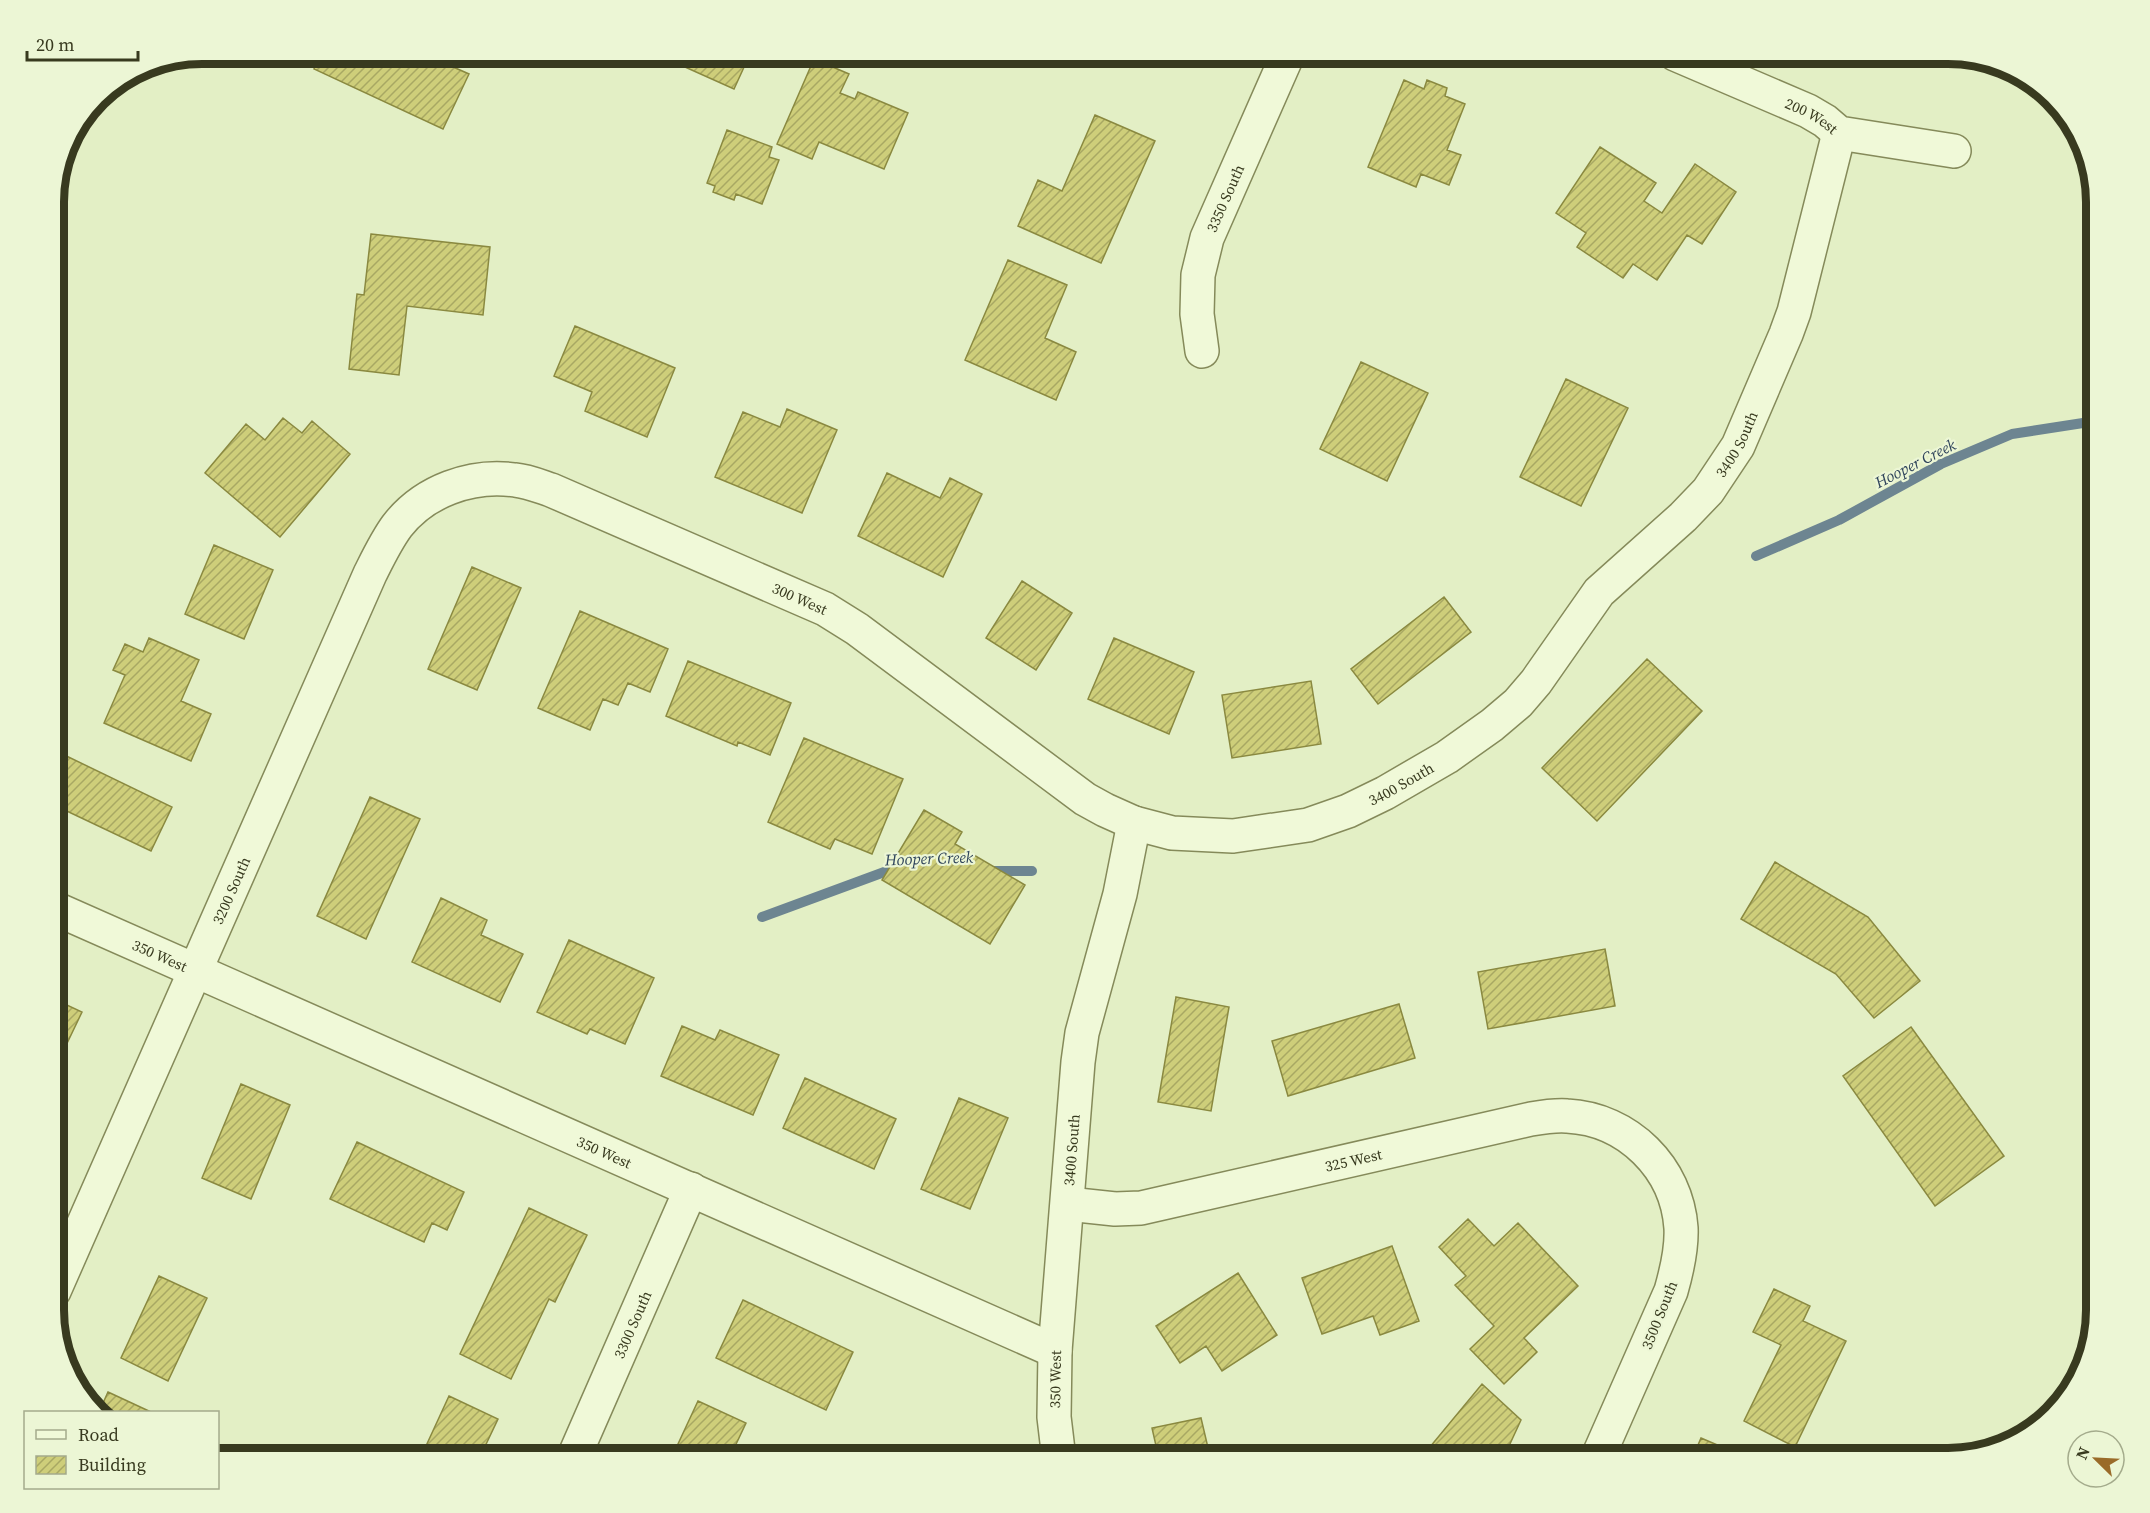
<svg xmlns="http://www.w3.org/2000/svg" width="2150" height="1513" viewBox="0 0 2150 1513" font-family="'Source Serif 4',serif">
<defs>
<pattern id="building-hatch" width="6" height="6" patternUnits="userSpaceOnUse" patternTransform="scale(1.5)"><rect width="6" height="6" fill="#cece7a"/><path d="M-1 1l2-2M0 6l6-6M5 7l2-2" fill="none" stroke="#a8a863"/></pattern>
</defs>
<rect width="100%" height="100%" fill="#e3efc5"/>
<g fill="none" stroke-linecap="round" stroke-linejoin="round">
<path stroke="#6d8591" stroke-width="10" d="M1756,556l83,-36 102,-56 71,-30 84,-13
M990,871h42
M762,917l125,-46h12"/>
</g>
<path fill="url(#building-hatch)" stroke="#8a8940" stroke-width="1.5" d="M321,54h116l-2,5 34,15 -26,55 -129,-60z
M520,54h24l-4,8z
M656,54h94l-16,35z
M814,59l35,15 -9,19 15,6 3,-7 50,21 -24,56 -65,-27 -7,17 -35,-15z
M1404,80l20,9 3,-9 20,8 -2,8 20,8 -18,46 14,5 -12,30 -28,-11 -5,13 -48,-20z
M1095,115l60,26 -54,122 -83,-37 20,-46 24,11z
M727,130l45,17 -3,10 10,3 -17,44 -26,-10 -2,6 -21,-8 2,-6 -8,-3z
M1600,147l56,36 -12,18 18,12 33,-49 41,28 -34,52 -15,-9 -30,45 -24,-16 -10,14 -46,-31 9,-14 -30,-20z
M371,234l119,13 -7,68 -76,-9 -8,69 -50,-6 8,-75 7,1z
M1008,260l59,25 -22,53 31,14 -20,48 -91,-40z
M575,326l100,42 -28,69 -62,-26 7,-19 -38,-16z
M1361,362l67,31 -41,88 -67,-32z
M1566,379l62,29 -47,98 -61,-29z
M787,409l50,21 -35,83 -87,-36 28,-65 37,15z
M283,418l19,15 10,-12 38,33 -70,83 -75,-64 41,-49 19,16z
M887,473l53,25 10,-20 32,16 -39,83 -85,-41z
M214,545l59,25 -29,69 -59,-25z
M472,567l49,21 -44,102 -49,-21z
M1022,581l50,32 -36,57 -50,-32z
M1444,597l27,35 -93,72 -27,-35z
M580,611l88,38 -18,43 -22,-9 -10,22 -15,-6 -13,31 -52,-22z
M149,638l50,22 -18,41 30,13 -20,47 -87,-38 21,-48 -12,-5 12,-26 18,8z
M1114,638l80,34 -25,62 -81,-35z
M1647,659l55,52 -105,110 -55,-53z
M688,661l103,42 -21,52 -32,-13 -1,4 -71,-30z
M1311,681l10,63 -89,14 -10,-63z
M804,738l99,41 -31,75 -37,-15 -5,10 -62,-27z
M54,750l118,57 -21,44 -97,-46z
M370,797l50,22 -54,120 -49,-23z
M924,810l38,22 -7,12 70,41 -35,59 -108,-64z
M1775,862l93,55 52,64 -46,37 -38,-44 -95,-55z
M441,898l46,22 -6,15 42,19 -23,48 -88,-40z
M569,940l85,38 -29,66 -35,-15 -3,5 -50,-22z
M1605,949l10,57 -127,23 -10,-57z
M1176,997l53,10 -18,104 -53,-9z
M54,999l28,13 -22,46 -6,-3z
M1399,1004l16,54 -127,38 -16,-55z
M682,1026l33,14 5,-10 59,25 -26,60 -92,-39z
M1911,1027l93,129 -69,50 -92,-130z
M805,1078l91,41 -22,50 -91,-41z
M241,1084l49,21 -39,94 -49,-21z
M959,1098l49,20 -38,91 -49,-20z
M357,1142l107,50 -17,38 -15,-7 -8,19 -94,-43z
M529,1208l58,27 -32,67 -6,-3 -38,80 -51,-25z
M1468,1219l26,27 24,-23 60,63 -54,52 13,14 -33,32 -34,-35 24,-23 -39,-41 11,-9 -27,-29z
M1392,1246l27,75 -39,14 -7,-19 -51,18 -20,-56z
M1238,1273l39,62 -55,36 -16,-25 -26,17 -24,-37z
M159,1276l48,22 -39,83 -47,-23z
M1774,1289l36,17 -7,15 43,20 -51,106 -51,-26 37,-76 -28,-13z
M743,1300l110,52 -27,58 -110,-52z
M1482,1384l39,36 -18,39h-83z
M108,1392l43,20h-52z
M449,1396l49,23 -19,40h-59z
M698,1401l48,22 -17,36h-58z
M1201,1418l8,34 20,-5 3,12h-73l-7,-31z
M1701,1438l49,21h-58z"/>
<g fill="none" stroke-linecap="round" stroke-linejoin="round">
<g stroke="#858a5a" stroke-width="36">
<g id="street">
<path id="s1" d="M1675,54l133,57 17,10 14,12 115,18"/>
<path id="s2" d="M1202,351l-5,-37 1,-39 9,-37 81,-184"/>
<path id="s3" d="M54,908l1001,443"/>
<path id="s4" d="M1068,1204l47,5 26,-1 390,-89c12,-2 24,-4 36,-3 61,3 110,52 114,112 1,21 -4,42 -10,63l-74,168"/>
<path id="s5" d="M54,1291l316,-717c8,-16 16,-33 27,-48 27,-35 74,-52 118,-46 12,1 24,6 36,10l274,119 32,20 228,170 20,11 29,13 38,10 61,3 75,-11 40,-14 37,-18 62,-36 45,-32 26,-22 18,-21 63,-90 84,-75 25,-26 30,-45 48,-112 8,-22 45,-179"/>
<path id="s6" d="M573,1459l118,-270"/>
<path id="s7" d="M1059,1459l-5,-42 1,-66 23,-289 4,-29 38,-139 14,-71"/>
</g>
</g>
<use href="#street" stroke="#f0f9d8" stroke-width="33"/>
</g>
<g text-anchor="middle" dominant-baseline="central" stroke-width="4.5" stroke-linejoin="round" paint-order="stroke">
<g font-size="15" fill="#383a1f" stroke="#ecf6d5">
<text stroke="none"><textPath href="#s1" startOffset="150">200 West</textPath></text>
<text stroke="none"><textPath href="#s2" startOffset="158">3350 South</textPath></text>
<text stroke="none"><textPath href="#s5" startOffset="2446">3400 South</textPath></text>
<text stroke="none"><textPath href="#s5" startOffset="1280">300 West</textPath></text>
<text stroke="none"><textPath href="#s5" startOffset="1962">3400 South</textPath></text>
<text stroke="none"><textPath href="#s5" startOffset="438">3200 South</textPath></text>
<text stroke="none"><textPath href="#s3" startOffset="116">350 West</textPath></text>
<text stroke="none"><textPath href="#s7" startOffset="310">3400 South</textPath></text>
<text stroke="none"><textPath href="#s3" startOffset="602">350 West</textPath></text>
<text stroke="none"><textPath href="#s4" startOffset="291">325 West</textPath></text>
<text transform="translate(1659 1315) rotate(-68)">3500 South</text>
<text stroke="none"><textPath href="#s6" startOffset="147">3300 South</textPath></text>
<text stroke="none"><textPath href="#s7" startOffset="80">350 West</textPath></text>
</g>
<g font-size="16" font-style="italic" fill="#2e435a" stroke="#ecf6d5">
<text transform="translate(1915 463) rotate(-27)">Hooper Creek</text>
<text transform="translate(929 858) rotate(-2)">Hooper Creek</text>
</g>
</g>
<path d="M0 0H2150V1513H0ZM202 64H1948A138 138 0 0 1 2086 202V1310A138 138 0 0 1 1948 1448H202A138 138 0 0 1 64 1310V202A138 138 0 0 1 202 64Z" fill="#ecf6d5" fill-rule="evenodd"/>
<path fill="none" stroke="#383a1f" stroke-width="8" d="M202 64H1948A138 138 0 0 1 2086 202V1310A138 138 0 0 1 1948 1448H202A138 138 0 0 1 64 1310V202A138 138 0 0 1 202 64Z"/>
<rect x="24" y="1411" width="195" height="78" fill="#ecf6d5" stroke="#a4ab8c" stroke-width="1.5"/>
<rect x="36" y="1430" width="30" height="9" fill="#f0f9d8" stroke="#a4ab8c" stroke-width="1.5"/>
<text x="78" y="1441" font-size="18" fill="#383a1f">Road</text>
<rect x="36" y="1456" width="30" height="18" fill="url(#building-hatch)" stroke="#a4ab8c" stroke-width="1.5"/>
<text x="78" y="1471" font-size="18" fill="#383a1f">Building</text>
<g transform="translate(2096 1459) rotate(294)"><circle r="28" fill="#ecf6d5" stroke="#a4ab8c" stroke-width="1.5"/>
<path d="M0-4.5L10 22L0 15L-10 22Z" fill="#9a6b29"/>
<text y="-9" font-size="16" font-weight="bold" text-anchor="middle" fill="#383a1f">N</text>
</g>
<path d="M27 51v9h111v-9" fill="none" stroke="#383a1f" stroke-width="3"/>
<text x="36" y="51" font-size="18" fill="#383a1f" stroke="#ecf6d5" stroke-width="4.5" paint-order="stroke">20 m</text>
</svg>
